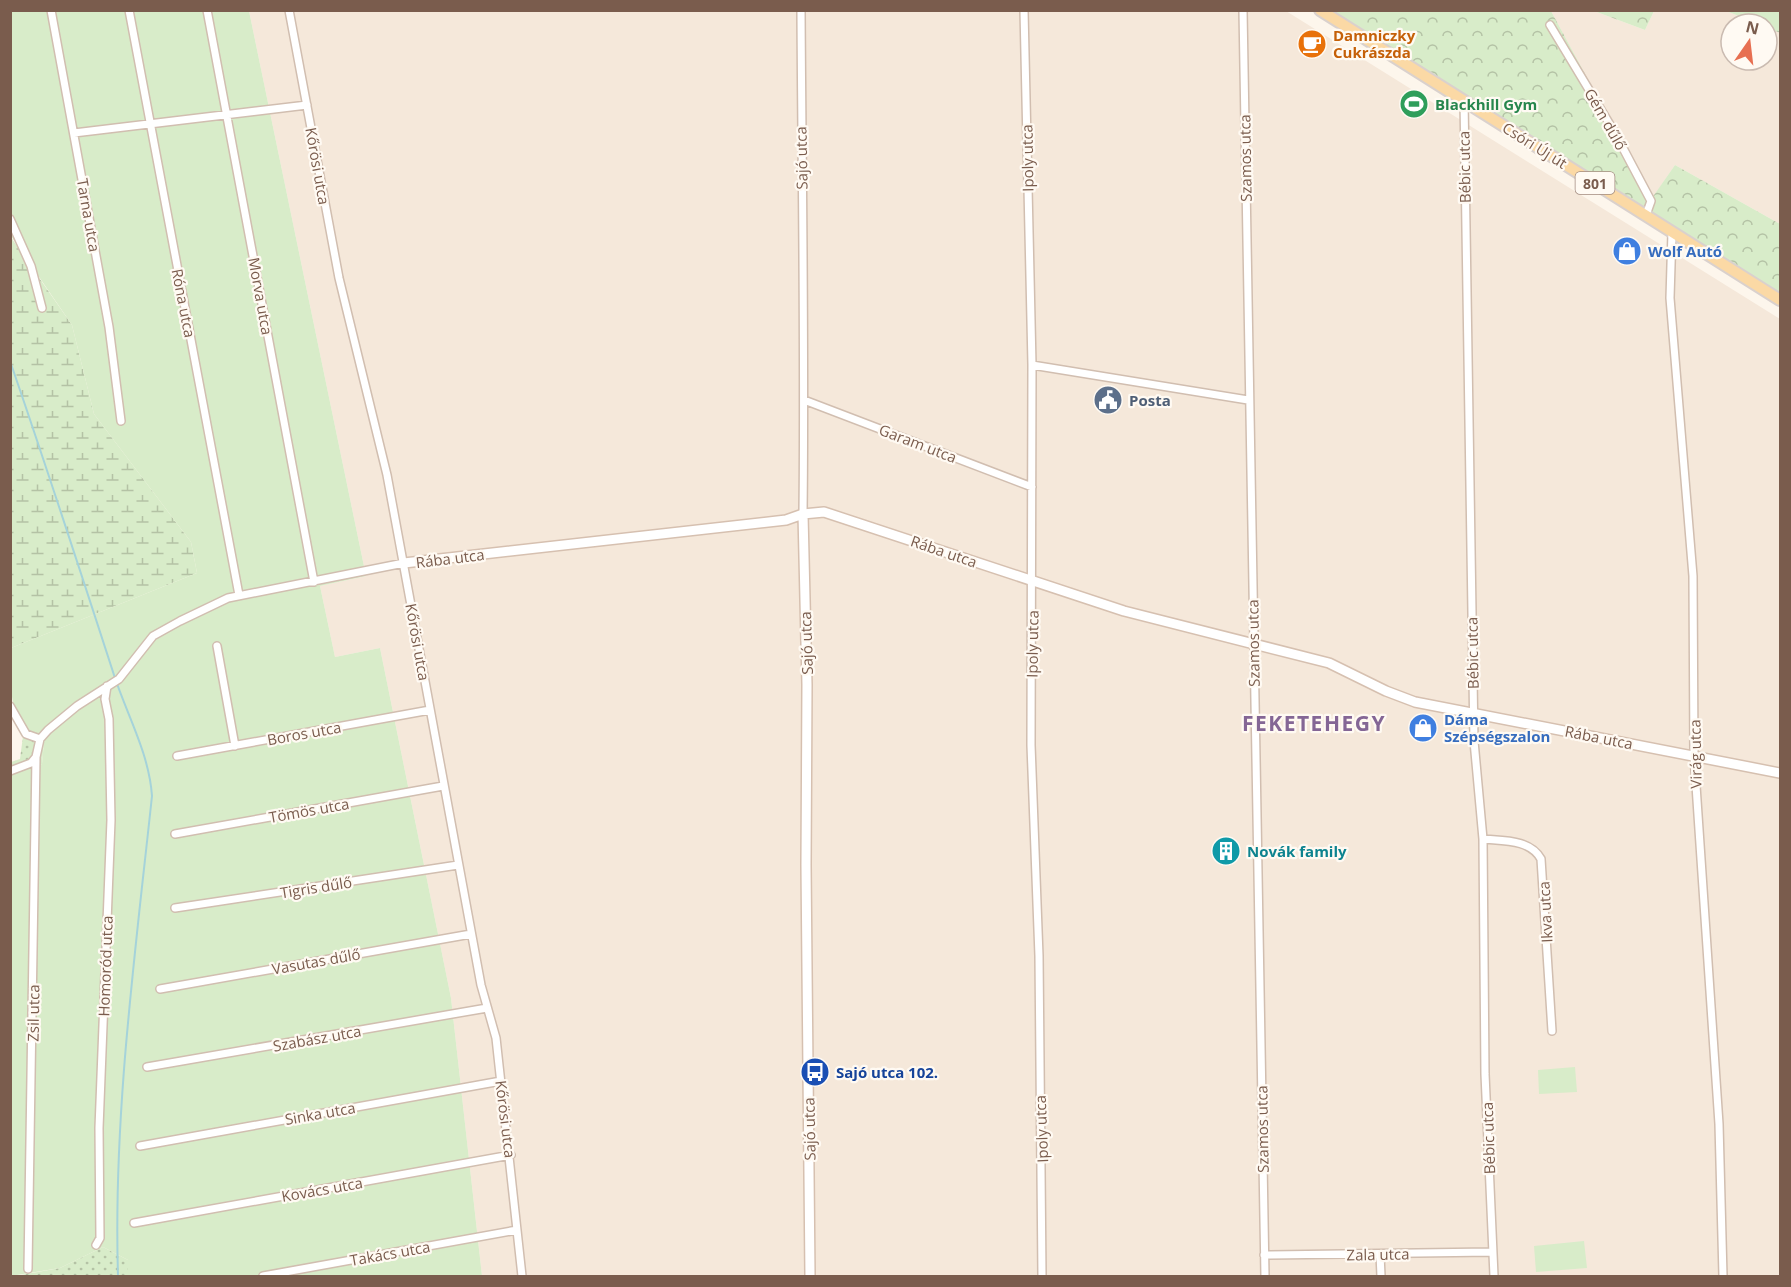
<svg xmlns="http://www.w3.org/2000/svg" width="1791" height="1287" viewBox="0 0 1791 1287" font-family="'Open Sans',sans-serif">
<defs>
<pattern id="grass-dots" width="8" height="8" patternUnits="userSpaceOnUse" patternTransform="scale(1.5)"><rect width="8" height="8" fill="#d8ecc9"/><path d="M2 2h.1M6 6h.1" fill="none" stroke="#b4c2a5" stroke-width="1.8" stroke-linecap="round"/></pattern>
<pattern id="forest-crowns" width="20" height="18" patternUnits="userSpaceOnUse" patternTransform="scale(1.5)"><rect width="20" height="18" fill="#d8ecc9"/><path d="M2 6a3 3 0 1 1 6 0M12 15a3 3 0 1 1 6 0" fill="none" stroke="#b4c2a5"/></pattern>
<pattern id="wetland-marsh" width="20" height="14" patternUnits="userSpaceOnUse" patternTransform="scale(1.5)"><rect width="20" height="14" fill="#d8ecc9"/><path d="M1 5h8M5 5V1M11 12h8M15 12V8" fill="none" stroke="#b4c2a5"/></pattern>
</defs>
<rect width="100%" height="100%" fill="#fdf6ec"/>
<path fill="#f5e8da" d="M249,11h1037l494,308v957h-1298l-31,-278 -71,-350 -45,9 -15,-71 46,-10z
M1551,11h43l51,19 9,-19h72l33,13h-28v36h36v-33l13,6v191l-105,-59 -23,34z"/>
<path fill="url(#grass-dots)" d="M28,733l16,8 -2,23 -31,10v-12l9,-3 3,-23z
M103,1247l25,13v16h-113l45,-8z"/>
<path fill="url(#forest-crowns)" d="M1320,11h231l101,187 23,-33 105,59v76z
M1594,11h60l-9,19z
M1726,11h54v22l-13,-6v-3h-8z"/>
<path fill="url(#wetland-marsh)" d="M10,236l62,89 22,89 97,128 6,31 -186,75z"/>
<path fill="#d8ecc9" d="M10,11h239l117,565 -46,10 15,71 45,-9 71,350 31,278h-354v-16l-25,-13 -43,21 -49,8v-502l31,-10 2,-22c-39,-21 -33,-56 -33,-94l186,-75 -6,-31 -97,-128 -22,-89 -61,-89z
M1575,1067l2,25 -38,2 -1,-24z
M1584,1241l3,27 -51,4 -2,-26z"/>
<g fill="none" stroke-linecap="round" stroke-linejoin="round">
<path stroke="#a5d3da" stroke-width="2" d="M10,361c36,104 70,209 104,314 13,40 35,78 38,121 -17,159 -39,321 -34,480"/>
<g stroke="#d1beb0" stroke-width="10">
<path id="street" d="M51,10l58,317 12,94
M129,10l110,585
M207,10l107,572
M289,10l50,268 48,197 94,510 15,53 26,238
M801,10c1,168 4,336 2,504
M1024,10l8,355 -1,380 8,211 3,320
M1243,10l22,1266
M1550,25l65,108 36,68 -5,14
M1464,100l10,641 9,98 2,235 9,202
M74,133l233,-28
M10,219l21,47 11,42
M1672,232l-2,66 23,278 1,180 25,368 4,152
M1032,365l216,35
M804,400l228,87
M217,646l18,100
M10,706l16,28 14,5
M177,756l253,-46
M10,771l21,-8 5,-6 4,-18 8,-9 29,-24 42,-27 34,-43 27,-15 48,-23 176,-35
M175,834l268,-48
M1483,839c20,2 47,0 58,20l11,172
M175,908l283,-43
M160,989l311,-55
M147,1067l340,-59
M140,1146l361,-65
M134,1223l377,-68
M96,1245l4,-7 -1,-110 12,-308 -2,-101 -4,-20 2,-13
M1380,1254l1,22
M1264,1255l227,-3
M28,1269l8,-512
M263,1276l254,-46"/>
</g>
<g stroke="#d6c0b0" stroke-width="12">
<path id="secondary" d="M803,514l4,171 -1,180 4,411
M404,563l382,-43 17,-6 21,-2 300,99 205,52 57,28 29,11 365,71"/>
</g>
<g stroke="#dad1cd" stroke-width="14">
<path id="primary" d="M1320,10l460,290"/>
</g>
<use href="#street" stroke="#fff" stroke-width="7"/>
<use href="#secondary" stroke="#fff" stroke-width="9"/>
<use href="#primary" stroke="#fbd9a5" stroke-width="10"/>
</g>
<defs>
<g id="cafe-disc" transform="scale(1.5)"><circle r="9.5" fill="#e8710a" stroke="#fffaf3"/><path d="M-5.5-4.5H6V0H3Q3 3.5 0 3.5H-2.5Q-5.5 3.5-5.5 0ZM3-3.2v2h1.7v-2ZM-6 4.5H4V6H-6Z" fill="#fff"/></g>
<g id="stadium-disc" transform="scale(1.5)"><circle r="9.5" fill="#2e9e5b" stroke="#fffaf3"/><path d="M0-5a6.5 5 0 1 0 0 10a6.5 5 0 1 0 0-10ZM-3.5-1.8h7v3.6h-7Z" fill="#fff"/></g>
<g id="shop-disc" transform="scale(1.5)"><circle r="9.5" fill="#3f7fe0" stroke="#fffaf3"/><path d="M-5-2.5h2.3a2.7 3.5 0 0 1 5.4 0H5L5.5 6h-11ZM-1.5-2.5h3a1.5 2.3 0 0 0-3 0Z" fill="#fff"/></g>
<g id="civic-disc" transform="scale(1.5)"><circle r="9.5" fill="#5c6f8a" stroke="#fffaf3"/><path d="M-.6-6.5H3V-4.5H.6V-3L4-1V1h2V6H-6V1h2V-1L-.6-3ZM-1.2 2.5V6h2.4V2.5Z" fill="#fff"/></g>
<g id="building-disc" transform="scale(1.5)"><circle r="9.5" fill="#0f9aa8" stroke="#fffaf3"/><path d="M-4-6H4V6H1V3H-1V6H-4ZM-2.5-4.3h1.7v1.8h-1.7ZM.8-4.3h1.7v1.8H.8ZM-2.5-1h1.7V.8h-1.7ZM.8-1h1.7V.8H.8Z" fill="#fff"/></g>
<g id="bus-disc" transform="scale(1.5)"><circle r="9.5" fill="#1a4fb4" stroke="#fffaf3"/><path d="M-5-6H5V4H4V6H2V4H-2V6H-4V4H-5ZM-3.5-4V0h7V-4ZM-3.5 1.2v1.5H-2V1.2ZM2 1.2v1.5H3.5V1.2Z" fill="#fff"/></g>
</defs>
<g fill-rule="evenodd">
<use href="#cafe-disc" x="1312" y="44"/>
<use href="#stadium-disc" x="1414" y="104"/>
<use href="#shop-disc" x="1627" y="251"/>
<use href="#civic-disc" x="1108" y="400"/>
<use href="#shop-disc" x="1423" y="728"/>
<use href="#building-disc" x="1226" y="851"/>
<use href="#bus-disc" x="815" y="1072"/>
</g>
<g text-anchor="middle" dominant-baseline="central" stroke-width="4.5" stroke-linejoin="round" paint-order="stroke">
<rect fill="#fffaf3" stroke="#a28b7f" stroke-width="1.5" x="1575.5" y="172" width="39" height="22" rx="4.5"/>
<g font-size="14" font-weight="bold" fill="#7a5c4d">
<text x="1595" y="183">801</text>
</g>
<g font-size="15" font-weight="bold" fill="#c56008" stroke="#fffaf3" text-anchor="start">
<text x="1333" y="35">Damniczky<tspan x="1333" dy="17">Cukrászda</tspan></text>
</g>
<g font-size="15" font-weight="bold" fill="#27864d" stroke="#fffaf3" text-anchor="start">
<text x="1435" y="104">Blackhill Gym</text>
</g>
<g font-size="15" fill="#7a5c4d" stroke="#fffaf3">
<text transform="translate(1606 119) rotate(60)">Gém dűlő</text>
<text transform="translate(1535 145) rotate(32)">Csóri Új út</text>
<text transform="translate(801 158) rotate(-91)">Sajó utca</text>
<text transform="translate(1027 158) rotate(-91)">Ipoly utca</text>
<text transform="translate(1245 158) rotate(-91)">Szamos utca</text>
<text transform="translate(318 166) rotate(80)">Kőrösi utca</text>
<text transform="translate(1464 167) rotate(-91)">Bébic utca</text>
<text transform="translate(89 215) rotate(80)">Tarna utca</text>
<text transform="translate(261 296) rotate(80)">Morva utca</text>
<text transform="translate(184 303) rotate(79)">Róna utca</text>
<text transform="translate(918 443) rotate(21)">Garam utca</text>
<text transform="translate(944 551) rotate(19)">Rába utca</text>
<text transform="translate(450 558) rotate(-7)">Rába utca</text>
<text transform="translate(418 642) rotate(80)">Kőrösi utca</text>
<text transform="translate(806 643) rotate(-92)">Sajó utca</text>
<text transform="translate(1253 643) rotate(-91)">Szamos utca</text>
<text transform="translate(1032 644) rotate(-89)">Ipoly utca</text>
<text transform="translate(1472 653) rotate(-91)">Bébic utca</text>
<text transform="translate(304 733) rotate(-10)">Boros utca</text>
<text transform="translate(1599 737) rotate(11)">Rába utca</text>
<text transform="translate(1695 754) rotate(-91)">Virág utca</text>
<text transform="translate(309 810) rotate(-10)">Tömös utca</text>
<text transform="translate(316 887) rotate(-9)">Tigris dűlő</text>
<text transform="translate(1545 912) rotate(-93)">Ikva utca</text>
<text transform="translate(316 961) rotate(-10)">Vasutas dűlő</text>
<text transform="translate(105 966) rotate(-88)">Homoród utca</text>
<text transform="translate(33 1013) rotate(-89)">Zsil utca</text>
<text transform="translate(317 1038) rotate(-10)">Szabász utca</text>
<text transform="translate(320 1113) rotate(-10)">Sinka utca</text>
<text transform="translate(506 1119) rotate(83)">Kőrösi utca</text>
<text transform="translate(809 1129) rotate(-91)">Sajó utca</text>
<text transform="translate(1041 1129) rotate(-92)">Ipoly utca</text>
<text transform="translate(1262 1129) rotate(-91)">Szamos utca</text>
<text transform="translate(1488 1138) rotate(-92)">Bébic utca</text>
<text transform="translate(322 1189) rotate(-10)">Kovács utca</text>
<text transform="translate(390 1253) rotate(-10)">Takács utca</text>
<text transform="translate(1378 1254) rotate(-1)">Zala utca</text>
</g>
<g font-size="15" font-weight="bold" fill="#366cbe" stroke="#fffaf3" text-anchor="start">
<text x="1648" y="251">Wolf Autó</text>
<text x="1444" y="719">Dáma<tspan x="1444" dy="17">Szépségszalon</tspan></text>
</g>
<g font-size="15" font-weight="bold" fill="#4e5e75" stroke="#fffaf3" text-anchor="start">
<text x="1129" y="400">Posta</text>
</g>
<g font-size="15" font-weight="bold" fill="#0d838f" stroke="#fffaf3" text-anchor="start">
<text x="1247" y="851">Novák family</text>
</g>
<g font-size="15" font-weight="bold" fill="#164399" stroke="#fffaf3" text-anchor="start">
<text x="836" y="1072">Sajó utca 102.</text>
</g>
<g font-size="21" font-weight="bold" letter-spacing="1.5" fill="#846695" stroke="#fffaf3">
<text x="1314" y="723">FEKETEHEGY</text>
</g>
</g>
<rect width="1791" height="1287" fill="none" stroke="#7a5c4d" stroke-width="24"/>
<g transform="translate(1749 42) rotate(14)"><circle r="28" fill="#fffaf3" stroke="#cabbb1" stroke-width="1.5"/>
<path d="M0-4.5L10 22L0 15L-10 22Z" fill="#e76f51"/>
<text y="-9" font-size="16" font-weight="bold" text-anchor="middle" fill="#7a5c4d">N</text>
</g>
</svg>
